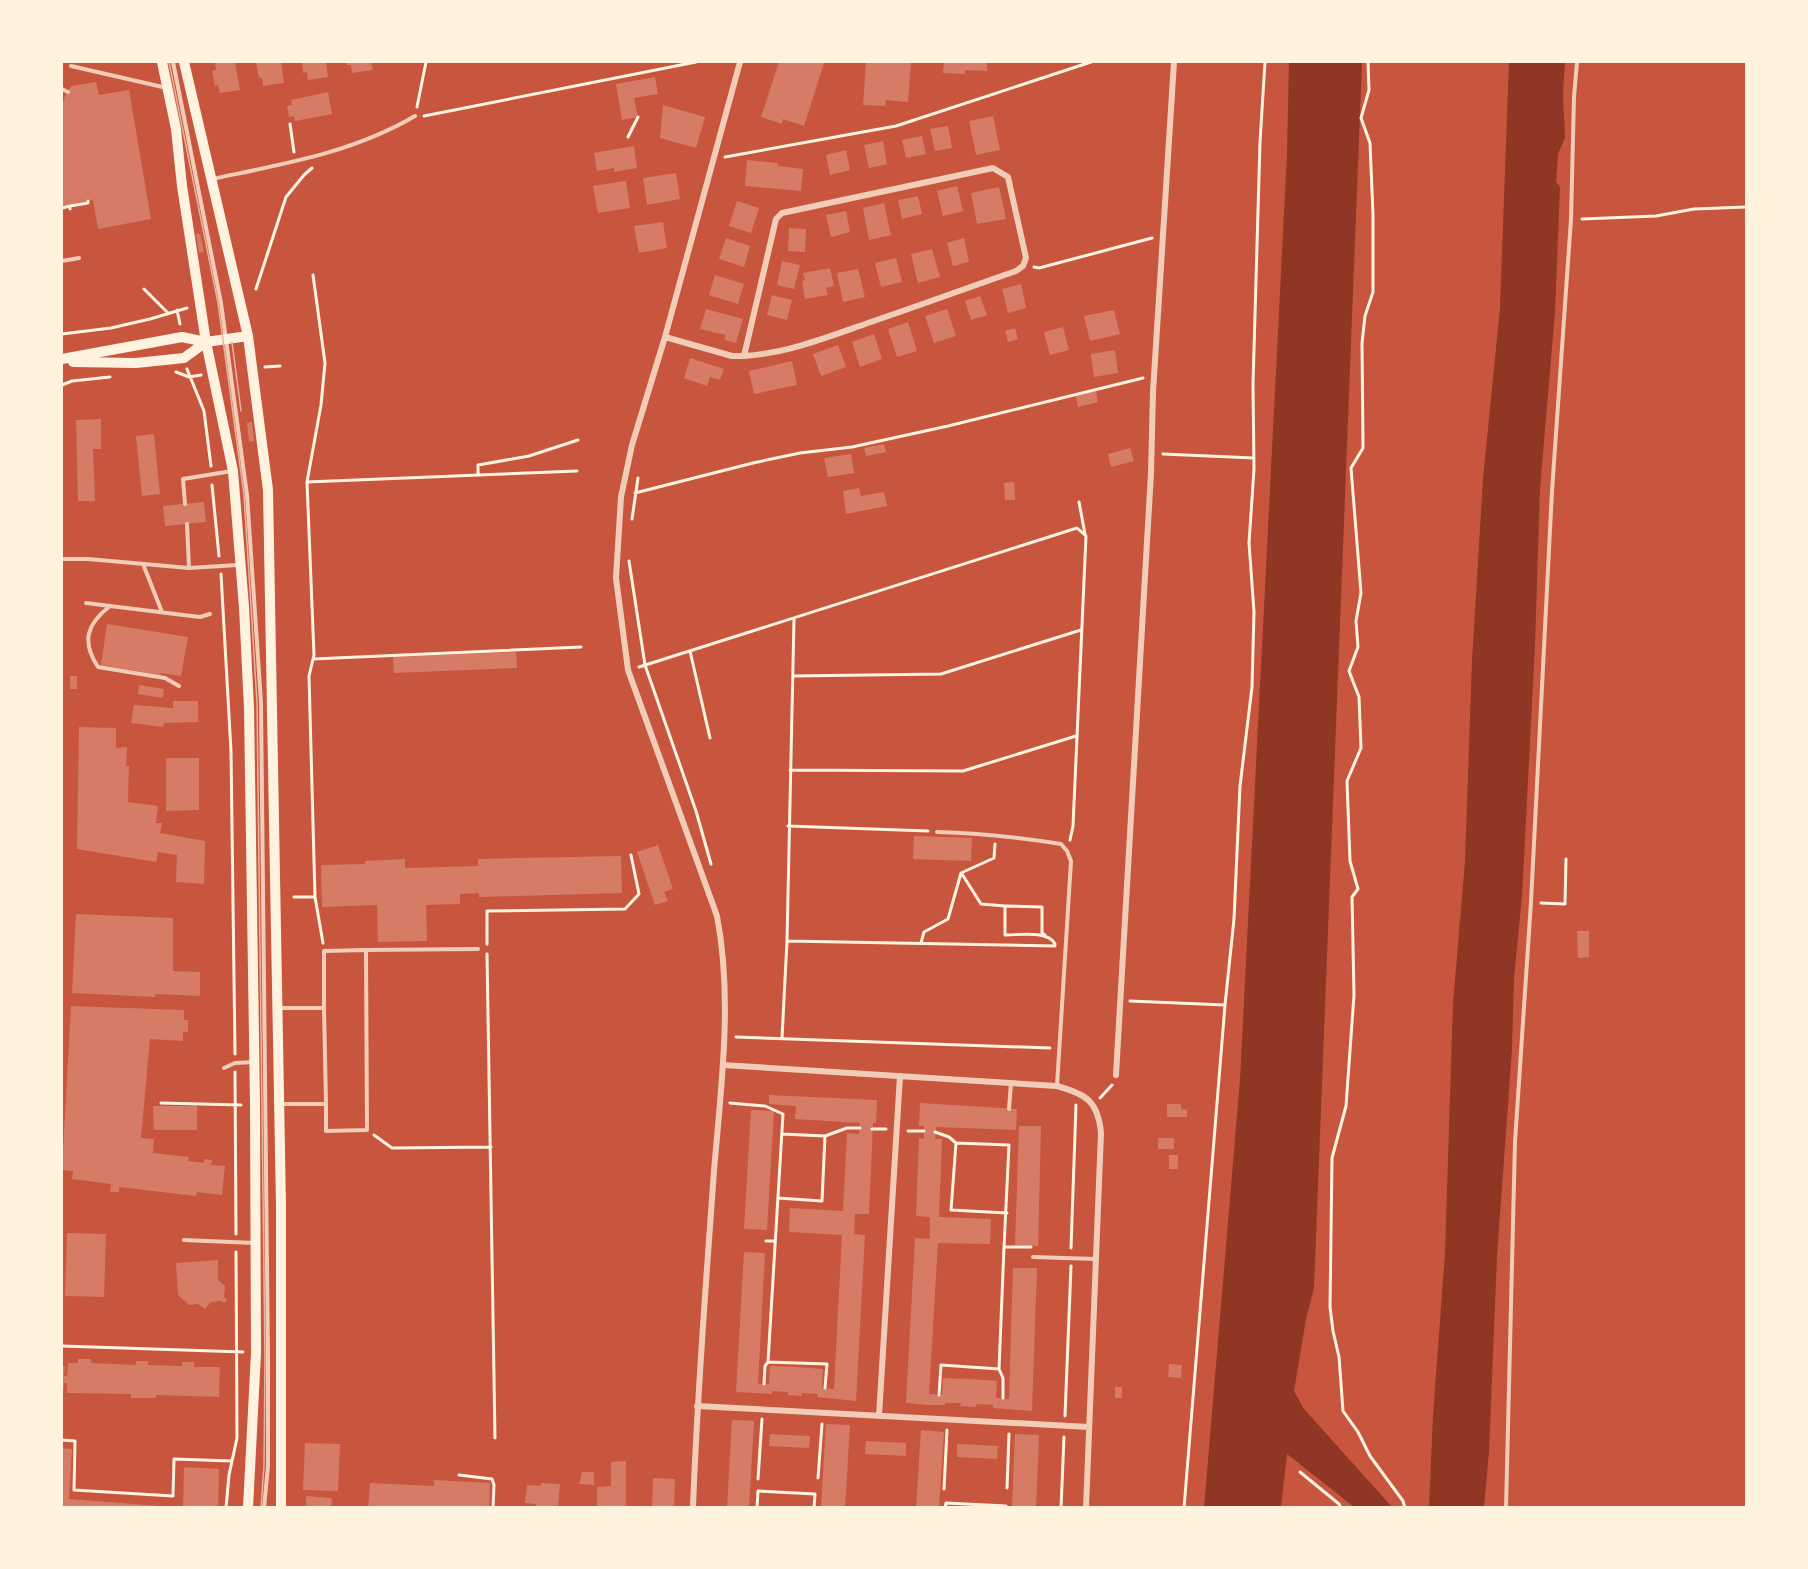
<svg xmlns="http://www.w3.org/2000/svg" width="1808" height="1569" viewBox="0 0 1808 1569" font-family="Merriweather,serif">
<rect width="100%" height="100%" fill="#c8553d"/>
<path fill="#8f3625" d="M1289,62h73l-48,1226 -8,31 -12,72 10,18 88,98h-38l-67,-53 -6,53 -77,1 36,-428 47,-926z
M1509,62h56l-2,33 2,43 -7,16 -2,28 4,5 -5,125 -15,176 -5,157 -13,251 -8,83 -2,70 -15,207 -8,196 -5,55h-55l4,-91 12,-163 8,-249 12,-143 7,-201 11,-181 17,-171z"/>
<path fill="#d67c66" d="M215,62h20l5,28 -20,3 -2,-8 -3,1 -3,-15 4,-1z
M259,62h22l3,21 -21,3 -1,-8h-3l-3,-15z
M302,62h24l2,15 -20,3 -1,-8 -4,1z
M347,62h24l2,8 -21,3 -1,-8h-4z
M779,62l45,1 -20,63 -21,-7 -1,5 -21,-7z
M866,62h45l-3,40 -22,-2 -1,6 -22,-1z
M944,62h43v9l-22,-1v4l-22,-1z
M655,77l3,17 -24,4 4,19 -16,3 -6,-36z
M96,82l3,13 30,-5 22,129 -53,10 -5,-29 -31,6v-105h3l-1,-3 7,-12z
M328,92l4,22 -37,7 -1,-5 -5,1 -2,-11 5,-1 -1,-5z
M663,105l42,12 -9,31 -36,-10z
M993,116l7,34 -24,5 -7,-34z
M948,126l4,22 -17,3 -5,-22z
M922,136l4,18 -20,4 -4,-18z
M883,141l4,23 -18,4 -5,-23z
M634,146l3,22 -23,4v-4l-17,3 -3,-18z
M846,150l4,20 -20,5 -4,-20z
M747,160l31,3v3l25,3 -2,22 -56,-5z
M676,173l4,26 -33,6 -4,-27z
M626,181l4,27 -32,5 -5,-27z
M957,186l6,25 -20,5 -6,-25z
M999,187l7,32 -29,5 -6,-31z
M918,196l4,18 -20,5 -4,-19z
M737,201l22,7 -8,25 -22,-7z
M884,203l7,32 -22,5 -6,-32z
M846,211l4,21 -19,5 -5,-22z
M663,222l4,26 -28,5 -5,-27z
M789,228l17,1 -1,23 -17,-1z
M196,234h4l4,18 -5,1z
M726,238l24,8 -6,21 -25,-8z
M964,238l5,24 -16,4 -6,-23z
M932,249l8,28 -22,6 -7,-29z
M896,258l6,24 -21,5 -6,-24z
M782,261l18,4 -6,24 -17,-4z
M830,268l4,18 -8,2 2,7 -23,4 -3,-18 3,-1 -2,-7z
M858,269l7,28 -22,5 -6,-29z
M715,275l29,9 -6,20 -29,-9z
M1021,284l5,24 -18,5 -6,-24z
M772,295l20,5 -5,20 -20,-5z
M980,296l7,19 -16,5 -6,-19z
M706,309l37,10 -7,24 -12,-3 2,-5 -26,-6z
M947,309l9,27 -22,7 -9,-27z
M1114,310l6,24 -30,7 -6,-25z
M908,322l9,29 -20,6 -9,-28z
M1063,327l6,23 -19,5 -6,-23z
M1015,328l3,11 -10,3 -3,-11z
M874,334l8,25 -22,8 -8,-25z
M838,345l8,22 -25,9 -8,-22z
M1115,350l3,23 -24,4 -3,-23z
M690,358l34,11 -4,11 -10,-3 -3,9 -23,-8z
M792,361l5,24 -43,9 -5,-23z
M1096,391l2,11 -20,5 -2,-11z
M101,419v30h-8l2,52h-17l-2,-81z
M252,422l2,19 -5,1 -2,-19z
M154,434l6,60 -18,2 -6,-60z
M884,444l2,8 -20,4 -2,-8z
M1130,448l4,13 -23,6 -3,-13z
M851,454l3,19 -26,4 -4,-19z
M1014,482l1,18h-10l-1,-17z
M859,488l2,8 23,-4 3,14 -41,8 -3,-23z
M204,502l2,20 -41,4 -2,-20z
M107,624l81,13 -7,39 -20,-3 -1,2 -59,-10z
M516,652l1,16 -123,5 -1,-16z
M70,676h7v13h-7z
M139,685l25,4 -1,9 -25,-4z
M173,701h25v21l-34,1 -1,4 -32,-4 3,-18 39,3z
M79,727l37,1v20l11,-1 -1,19h3l-1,36 30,4 -2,17h6l-2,10 45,8 -1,43 -28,-2 1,-27 -19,-3 -2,10 -79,-13z
M166,758h33v52l-33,1z
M914,836l58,2 -1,23 -58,-2z
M658,845l15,44 -9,3 4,9 -13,4 -18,-53z
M621,856l1,37 -143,4v-4l-19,1v10l-34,1 1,36 -49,1 -1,-37 -55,2 -1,-42 44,-1v-3l40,-2v9l73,-2v-7z
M76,914l97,4v53l27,1v24l-45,-2v3l-83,-4z
M1577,931h12v26l-11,1z
M71,1006l113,4v10h4v12h-5v9l-33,-2 -9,99 13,1 -1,14 36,4 -1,4 16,2v-4l8,1 -1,5 14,1 -3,29 -25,-3 -1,4 -77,-9v5h-9l1,-8 -39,-5 1,-8 -11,-1z
M769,1095l108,5 -1,23h-3l-4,91h-14l-1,20 11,1 -9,166 -39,-4 1,-3 -16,-1v3l-14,-1v-3l-16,-1v3l-36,-2 8,-140 21,1 -7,131h11l1,-18 27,1 26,2 -1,19 12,1 8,-154 -53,-3 1,-24 53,3 4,-78 12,1 1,-11 -65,-4 1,-13 -27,-2z
M920,1103l97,6 -1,21 -80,-3 -1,12h7l-3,78 52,2 -1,25 -52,-1 -9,151 13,1 1,-17 27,1 27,2 -1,17 13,1 4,-131h24l-5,143 -39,-3v-3l-17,-1v3l-16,-1 1,-3h-16v2h-16l-23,-2 9,-165 15,1v-22l-14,-1 3,-78 5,1v-13h-5z
M1167,1104h14v5l6,1v7h-20z
M153,1106h44v24h-43z
M751,1110l23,1 -7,119 -23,-1z
M1019,1126h22l-3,120 -23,-1z
M1158,1138h16v11h-16z
M1169,1155h9v14h-9z
M67,1233l39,1 -2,63 -39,-1z
M218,1260v20l7,6 -1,11 3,3 -3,3 -3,-2 -10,1 -6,7 -7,-5 -9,1 -11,-10 -2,-32z
M78,1359h13v4l45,2v-4h12v4l34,1v-4h12v5h26l-1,30 -63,-2v3h-25v-4l-64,-1v-10h-3l-1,11h-1v-28h3l-1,10h3l1,-13h10z
M1169,1364l13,1 -1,13 -13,-1z
M1115,1387h7v11h-7z
M732,1420l22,1 -5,87h-22z
M826,1424l24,1 -5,83h-24z
M921,1430l23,2 -5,76h-23z
M770,1434l40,2 -1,12 -40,-2z
M1015,1434l24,1 -3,73h-24z
M866,1441l40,2v13l-41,-2z
M305,1443l35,1 -2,47 -35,-1z
M957,1444l41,2 -1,13 -40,-2z
M62,1448l10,1 -3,50 91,7v2h-98z
M626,1461v47h-29v-21l14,-1v-24z
M184,1467l35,2 -1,39h-35z
M582,1472h12v13l-15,-1z
M653,1478l22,1 -1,29h-22z
M434,1480l56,3 -1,25h-121l2,-25 64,3z
M541,1483l19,1 -2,24h-22v-4l-11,-1 2,-18 14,1z
M306,1496l26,2 -1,10h-25z"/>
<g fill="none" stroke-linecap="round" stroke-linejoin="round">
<path stroke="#fff3e0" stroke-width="3" d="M1368,62l1,28 -8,28 9,25 3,72v77l-8,24 -3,27 1,105 -12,20 10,125 -5,28 2,26 -9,24 10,26 2,51 -14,33 3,80 8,28 -6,8 2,98 -8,111 -14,52 -2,149 3,24 6,26 4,54 15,21 12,24 33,45 2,7
M417,107l9,-45
M424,116l272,-54
M290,124l4,28
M628,137l10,-20
M725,157l171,-31 195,-64
M62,208l8,-2
M70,209v-3l18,-3v-2
M1582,219l74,-3 38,-7 52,-2
M1034,267l5,1 113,-30
M313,275l12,88 -4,42 -14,77 7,173 -5,21 6,221 8,46
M144,289l24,24
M256,289l30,-92 18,-22 8,-7
M177,310l3,14
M62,334l49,-6 39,-9 37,-11
M265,367l15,-1
M187,369l17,42 7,55
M176,372l13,5 12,-2
M62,385l10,-4 38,-4
M1163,454l91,4
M478,475v-10l51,-9 49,-16
M307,482l270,-11
M212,485l7,71
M635,493l118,-30 47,-10 52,-6 96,-21 195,-48
M1079,502l6,32
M632,519l6,-41
M629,561l16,104 51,146 15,53
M221,574l10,177 4,303
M690,651l20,87
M313,659l268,-12
M639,667l438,-139 9,8 -13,290 -3,14
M793,676l148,-2 140,-44
M790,770l173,1 113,-35
M788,826l140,5
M962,874l19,30 24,2v29c14,0 43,-5 50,9
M294,897h21
M1541,903l24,1 1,-45
M1006,906l36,1v26l3,2
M787,941l268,5
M921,943l3,-11 24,-13 13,-46 33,-15 1,-14
M487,944v-33l138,-2 14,-15 -8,-39
M487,954l8,484
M1130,1001l95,4
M736,1037l314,11
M782,1038l5,-97 7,-322
M235,1072l1,162
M1100,1098l12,-13
M161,1103l80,2
M730,1103l35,3 18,8 -15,248 -3,4 -1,18
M872,1129h14
M908,1131h16
M935,1132l14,5 7,6
M782,1134l43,2 22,-8h13
M374,1135l18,13 99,-1
M778,1198l44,3 3,-65
M1007,1213l-56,-3 5,-67 53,2 -5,102h27
M766,1241h9
M1071,1248l5,-143
M62,1346l181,6
M768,1362l59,2 -2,24
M939,1395l2,-30 58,4
M1003,1398v-20l-4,-9 5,-122
M1065,1416l6,-150
M62,1440l13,1 -1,49 99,6 1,-37 57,2
M1300,1472l39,32 2,4
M459,1475l33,4 2,6 -1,23
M818,1478l4,-54
M758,1479l4,-60
M1007,1488l2,-54
M944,1489l3,-59
M226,1508l3,-33 8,-37 -1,-186
M757,1508l1,-17 57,3 -1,14
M945,1508l1,-5 60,3v2
M1061,1508l3,-71
M1184,1508l41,-503 9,-86 6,-133 12,-99 2,-75 -5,-69 5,-74 -1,-85 7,-242 5,-80"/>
<path stroke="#f1ccb7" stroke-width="4" d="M173,62l48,241 26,192 14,207 7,657v107l-4,42
M71,66l96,22
M62,89l6,3
M212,179c71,-15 140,-26 203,-63
M62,261l17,-3
M185,504l-2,-25 49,-8
M187,524l2,44 49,-3
M62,559h26l101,9
M143,564l19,48
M86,603l89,11 25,3 10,-3
M110,606c-23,18 -29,35 -12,61l67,11 14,8
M937,832c43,1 81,5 124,12l6,7 4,10 -14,225
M366,950l112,-1
M278,1008h46v-57l42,-1 1,180 -41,1v-27h-46
M324,1008l2,95
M224,1068l11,-5 19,-1
M1009,1109l2,-26
M184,1240l71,3
M1033,1257l63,2
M1506,1508l9,-366 16,-240 21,-411 19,-272 3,-122 3,-35"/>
<path stroke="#f1ccb7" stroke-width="6" d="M665,337l67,19h12l32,-137 6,-6 211,-45 15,9 18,81 -3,8 -7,5c-49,17 -98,35 -148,52 -40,14 -80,30 -124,33
M723,1065l334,21c29,8 41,15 44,47l-15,375
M1116,1075l35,-602 2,-81 21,-330
M697,1406l392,21
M879,1416l21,-340
M693,1508c4,-113 13,-225 21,-337 7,-84 19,-172 3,-255l-89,-246 -12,-92 5,-81 11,-52 33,-108 75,-275"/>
<path stroke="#fff3e0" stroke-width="10" d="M162,62l14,67 6,57 24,156 27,129 11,136 5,101 6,396 1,249 -8,155
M184,62l64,274 20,154 13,716v302
M62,359l120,-22 24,5 42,-6
M73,362l63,1 48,-5 22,-16"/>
<path stroke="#e9b49f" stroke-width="1.5" d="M169,62l49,241 26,192 13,207 8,657 -1,106 -3,43
M232,342l9,69"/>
</g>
<rect width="1808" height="1569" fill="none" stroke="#fff3e0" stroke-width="126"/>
</svg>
